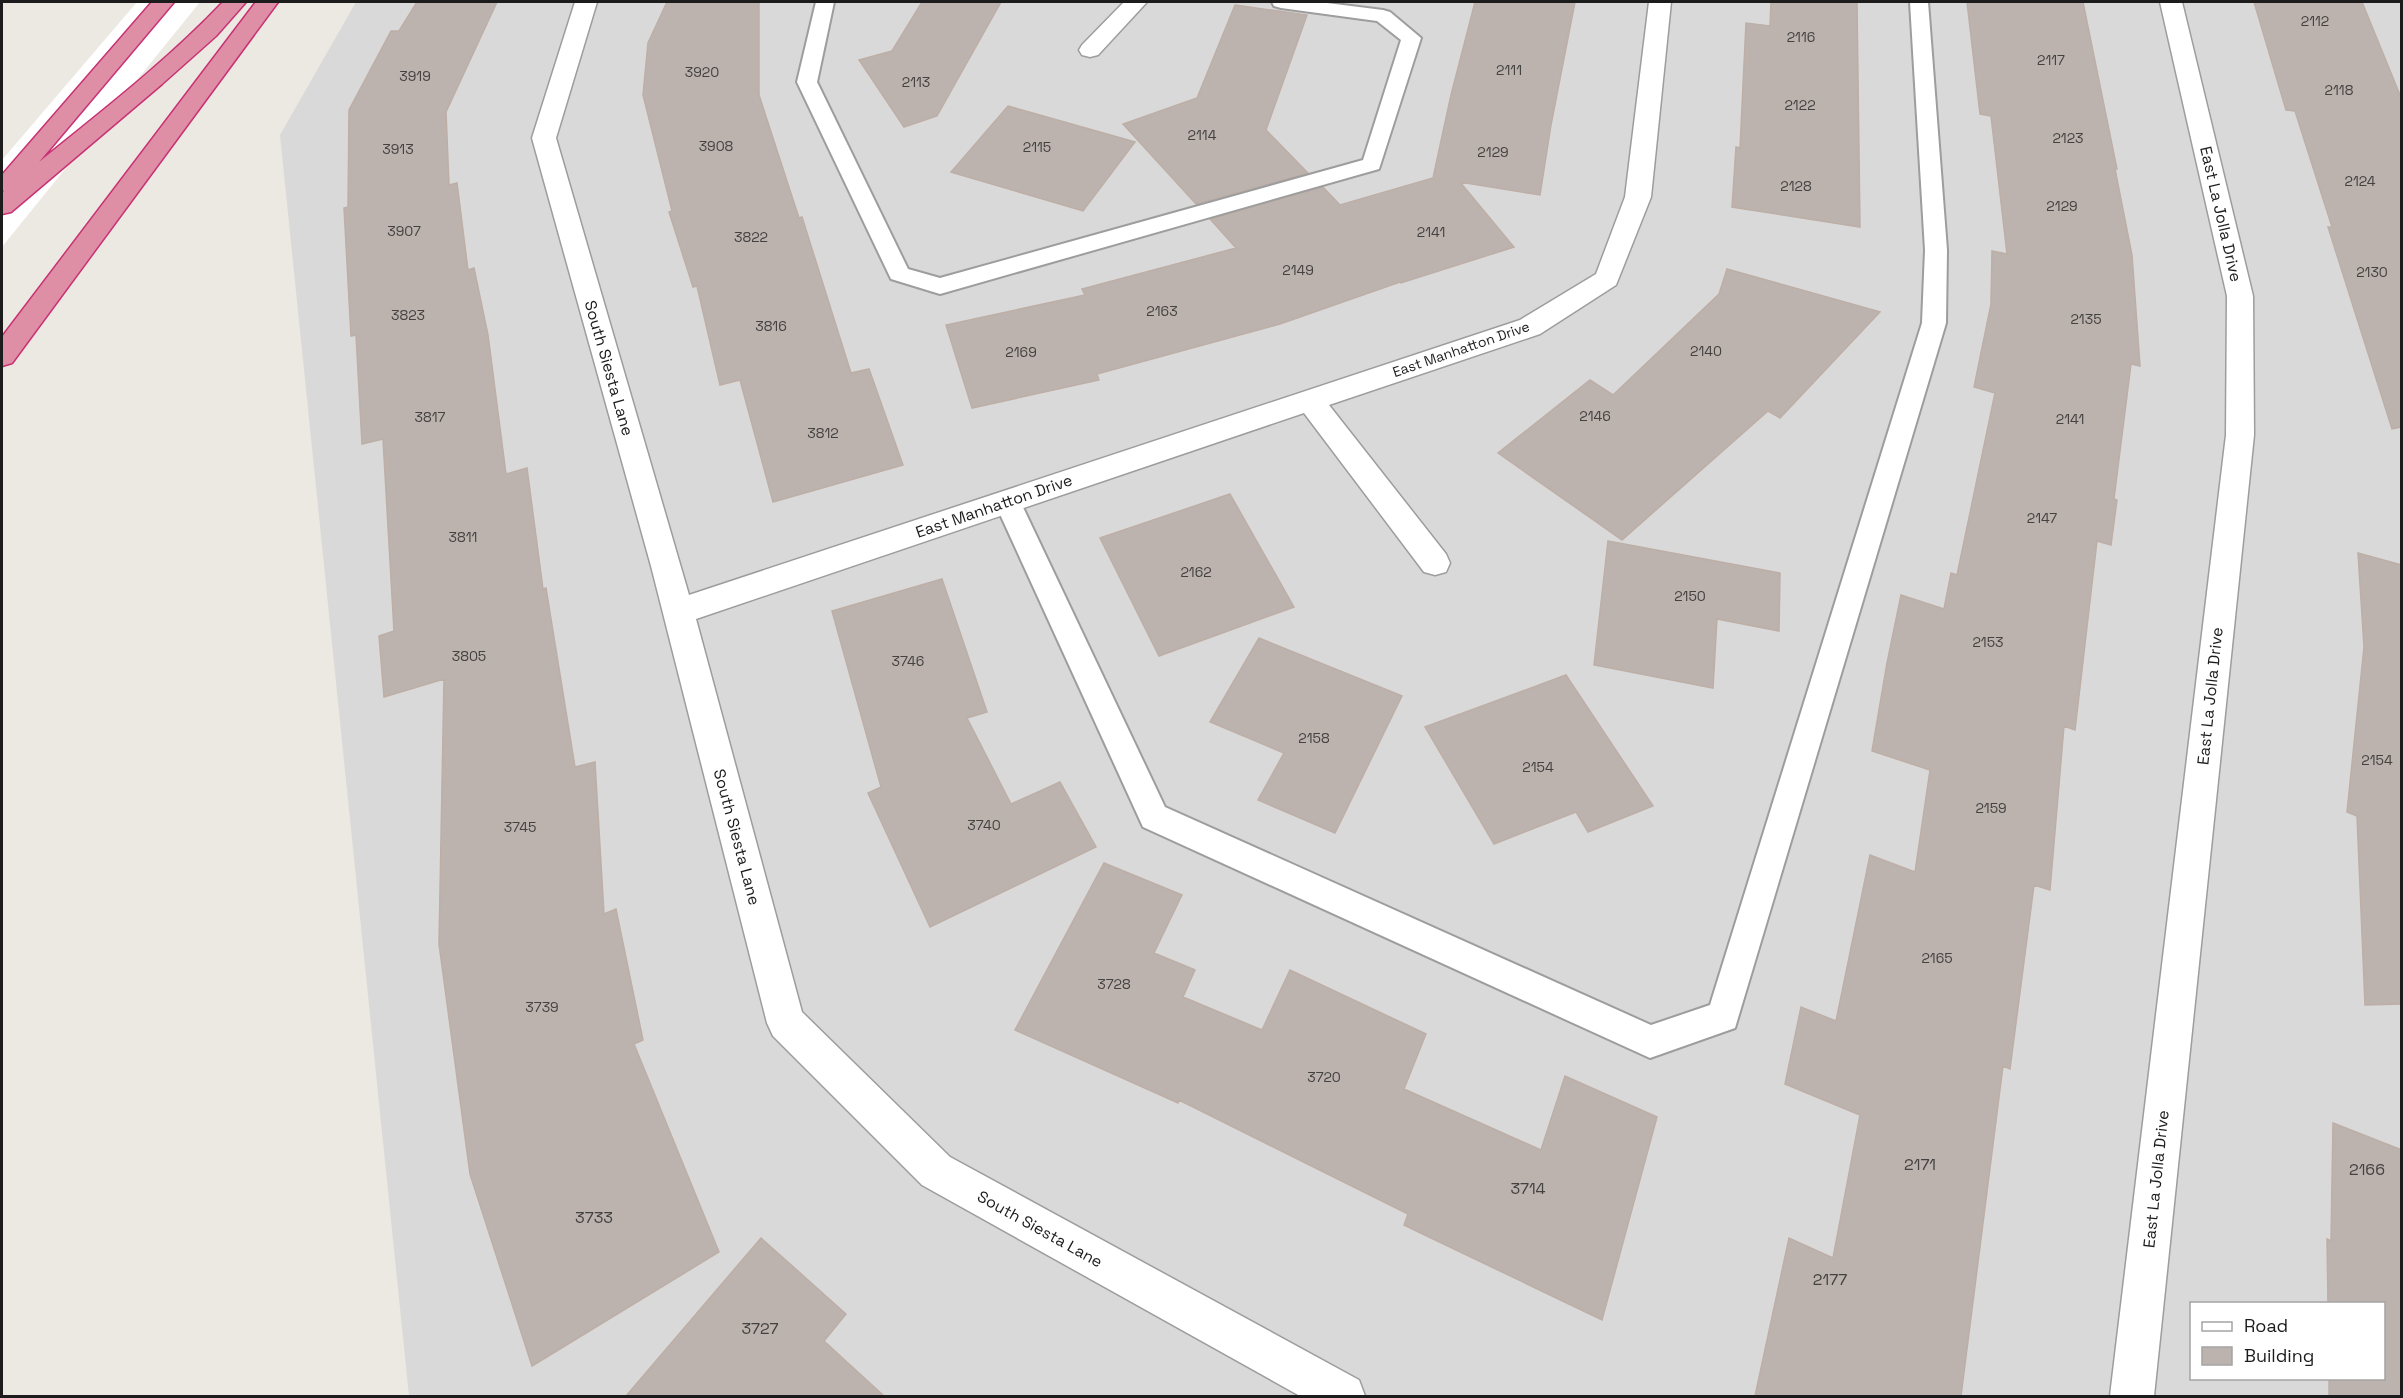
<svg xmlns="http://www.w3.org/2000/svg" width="2403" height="1398" viewBox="0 0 2403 1398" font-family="'Space Grotesk',sans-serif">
<rect width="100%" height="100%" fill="#ece8e2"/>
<path fill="#dad9d9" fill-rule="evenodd" d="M356,2h2045v1394h-1992l-129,-1261zM2192,1304h192v74h-192z"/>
<path fill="#fff" d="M137,2h63l-198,245v-87z"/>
<path fill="#bcb3af" stroke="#bdaea6" stroke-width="1.5" d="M417,2h80l-51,110 3,73 8,-2 11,87 6,-2 14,67 18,139 21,-6 16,121 3,-1 29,179 20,-5 9,152 12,-5 27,131 -9,4 85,208 -187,114 -62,-192 -31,-230 5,-265 -60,18 -5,-61 15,-5 -11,-192 -21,5 -6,-109 -5,1 -7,-128 4,-1 1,-97 42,-79h8z
M667,2h92v93l40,123 3,-1 49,156 18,-4 34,96 -130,37 -33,-122 -20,5 -23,-99 -4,1 -24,-75 3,-1 -29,-116 5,-52z
M922,2h79l-64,114 -33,11 -45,-67 33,-9z
M1475,2h100l-24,123 -11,70 -80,-13 54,65 -113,36 -1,-1 -120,42 -183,50 2,6 -127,28 -26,-83 139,-30 -3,-6 154,-41 -26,-29 113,-32 17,18 93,-27 18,-83z
M1771,2h86l3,225 -128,-20 4,-60 4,1 6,-125 24,3z
M1967,2h116l34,167h-2l17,86 8,111 -9,-2 -17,135 3,1 -6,45 -14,-4 -22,189 -11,-4 -14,164 -16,-5 -24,184 -7,-3 -42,330h-206l34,-158 44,20 27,-143 -75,-31 16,-77 35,14 34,-166 45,17 15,-102 -58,-19 15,-88 14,-68 43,14 7,-36 6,2 38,-182 -21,-6 17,-83 1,-53 15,3 -16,-138 -11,-2z
M2254,2h108l40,98v327l-10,2 -64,-202h4l-37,-116 -9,-1z
M1235,5l72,10 -41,115 42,43 -112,31 -73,-80 74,-26z
M1008,106l127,36 -52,69 -132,-39z
M1727,269l153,43 -100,106 -12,-7 -146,129 -124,-87 92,-73 23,15 106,-101z
M1230,494l64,113 -135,49 -59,-118z
M1608,541l172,32 -1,58 -62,-12 -4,69 -119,-23z
M2358,553l44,12v439l-37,1 -8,-189 -10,-4 17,-165z
M942,579l45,133 -20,6 44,86 49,-22 36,65 -166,80 -62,-134 13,-6 -49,-176z
M1259,638l143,58 -67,137 -77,-33 26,-47 -74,-31z
M1566,675l87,131 -65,26 -12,-20 -82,32 -69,-117z
M1104,863l78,32 -28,58 41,17 -12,27 79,33 28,-60 136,64 -22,55 137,61 24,-74 92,41 -55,203 -198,-95 4,-11 -229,-114 -1,3 -163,-73z
M2333,1123l69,27v246h-73v-18h55v-74h-56l-1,-65 4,2z
M761,1238l85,76 -22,27 60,55h-258z"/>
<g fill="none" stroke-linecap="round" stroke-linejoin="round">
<g stroke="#9d9d9d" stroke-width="4">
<path id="service" d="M816,2h18l-17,80 91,187 32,9 423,-118 38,-120 -24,-19 -96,-13 -7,-2 -2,-4h47l64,8 7,2 31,26 -42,131 -439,125 -49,-15 -94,-197z
M1910,2h18l19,248 -1,73 -211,705 -85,30 -507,-231 -149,-326 4,-7 9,-3 9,3 4,7 145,306 486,218 59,-20 212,-682 3,-73z"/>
</g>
<g stroke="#9d9d9d" stroke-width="3">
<path id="minor" d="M575,2h22l-41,136 133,457 831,-275 76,-46 29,-77 24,-195h22l-20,195 -35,88 -76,49 -211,71 117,149 4,9 -4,9 -11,3 -11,-3 -120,-159 -608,206 106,393 148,145 409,223 6,16h-65l-378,-211 -149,-149 -6,-13 -116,-457 -119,-428z
M1124,2h23l-49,53 -8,2 -8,-2 -3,-5 3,-5z
M2160,2h22l71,294 1,139 -100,961h-44l116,-961 1,-139z"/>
</g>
<g stroke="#c83274" stroke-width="3">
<path id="motorway" d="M152,2h22l-135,160c63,-51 128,-101 184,-160h23l-30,34 -54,48 -151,128 -9,2v-21l2,-2 -2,-1v-15z
M256,2h22l-266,361 -10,3v-29z"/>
</g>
<use href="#service" fill="#fff" fill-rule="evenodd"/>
<use href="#minor" fill="#fff" fill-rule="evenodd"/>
<use href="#motorway" fill="#de8fa6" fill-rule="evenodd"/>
</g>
<g text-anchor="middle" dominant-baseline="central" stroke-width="6" stroke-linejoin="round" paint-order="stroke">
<g font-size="14" fill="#444241">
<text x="2315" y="21">2112</text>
<text x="1801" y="37">2116</text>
<text x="2051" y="60">2117</text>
<text x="1509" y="70">2111</text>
<text x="702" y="72">3920</text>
<text x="415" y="76">3919</text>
<text x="916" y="82">2113</text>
<text x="2339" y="90">2118</text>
<text x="1800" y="105">2122</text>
<text x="1202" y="135">2114</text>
<text x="2068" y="138">2123</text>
<text x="716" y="146">3908</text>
<text x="1037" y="147">2115</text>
<text x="398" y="149">3913</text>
<text x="1493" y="152">2129</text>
<text x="2360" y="181">2124</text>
<text x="1796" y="186">2128</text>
<text x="2062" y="206">2129</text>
<text x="404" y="231">3907</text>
<text x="1431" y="232">2141</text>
<text x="751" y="237">3822</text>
<text x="1298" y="270">2149</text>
<text x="2372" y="272">2130</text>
<text x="1162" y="311">2163</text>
<text x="408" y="315">3823</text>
<text x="2086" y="319">2135</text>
<text x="771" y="326">3816</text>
<text x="1706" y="351">2140</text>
<text x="1021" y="352">2169</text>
<text x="1595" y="416">2146</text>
<text x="430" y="417">3817</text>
<text x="2070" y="419">2141</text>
<text x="823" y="433">3812</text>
<text x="2042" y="518">2147</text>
<text x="463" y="537">3811</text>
<text x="1196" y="572">2162</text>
<text x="1690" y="596">2150</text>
<text x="1988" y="642">2153</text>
<text x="469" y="656">3805</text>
<text x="908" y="661">3746</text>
<text x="1314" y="738">2158</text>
<text x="2377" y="760">2154</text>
<text x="1538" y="767">2154</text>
<text x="1991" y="808">2159</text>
<text x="984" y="825">3740</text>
<text x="520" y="827">3745</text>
<text x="1937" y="958">2165</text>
<text x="1114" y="984">3728</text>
<text x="542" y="1007">3739</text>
<text x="1324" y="1077">3720</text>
</g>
<g font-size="14" fill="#1c1c1c" stroke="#fff">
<text transform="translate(1461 349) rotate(-19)">East Manhatton Drive</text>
</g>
<g font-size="16" fill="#1c1c1c" stroke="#fff">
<text transform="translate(2221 214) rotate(77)">East La Jolla Drive</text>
<text transform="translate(609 368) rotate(74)">South Siesta Lane</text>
<text transform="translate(994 506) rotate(-19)">East Manhatton Drive</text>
<text transform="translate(2210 696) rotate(-84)">East La Jolla Drive</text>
<text transform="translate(737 837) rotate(75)">South Siesta Lane</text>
<text transform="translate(2156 1179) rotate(-84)">East La Jolla Drive</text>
<text transform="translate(1040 1229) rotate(29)">South Siesta Lane</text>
</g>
<g font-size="16" fill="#444241">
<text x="1920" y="1164">2171</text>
<text x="2367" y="1169">2166</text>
<text x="1528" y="1188">3714</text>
<text x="594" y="1217">3733</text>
<text x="1830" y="1279">2177</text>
<text x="760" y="1328">3727</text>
</g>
</g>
<rect width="2403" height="1398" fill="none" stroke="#1c1c1c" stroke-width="6"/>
<rect x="2190" y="1302" width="195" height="78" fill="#ffffff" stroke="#a4a4a4" stroke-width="1.5"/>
<rect x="2202" y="1322" width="30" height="9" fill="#ffffff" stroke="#a4a4a4" stroke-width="1.5"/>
<text x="2244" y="1332" font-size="18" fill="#1c1c1c">Road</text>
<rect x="2202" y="1347" width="30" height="18" fill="#bcb3af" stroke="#a4a4a4" stroke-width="1.5"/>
<text x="2244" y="1362" font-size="18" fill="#1c1c1c">Building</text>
</svg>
